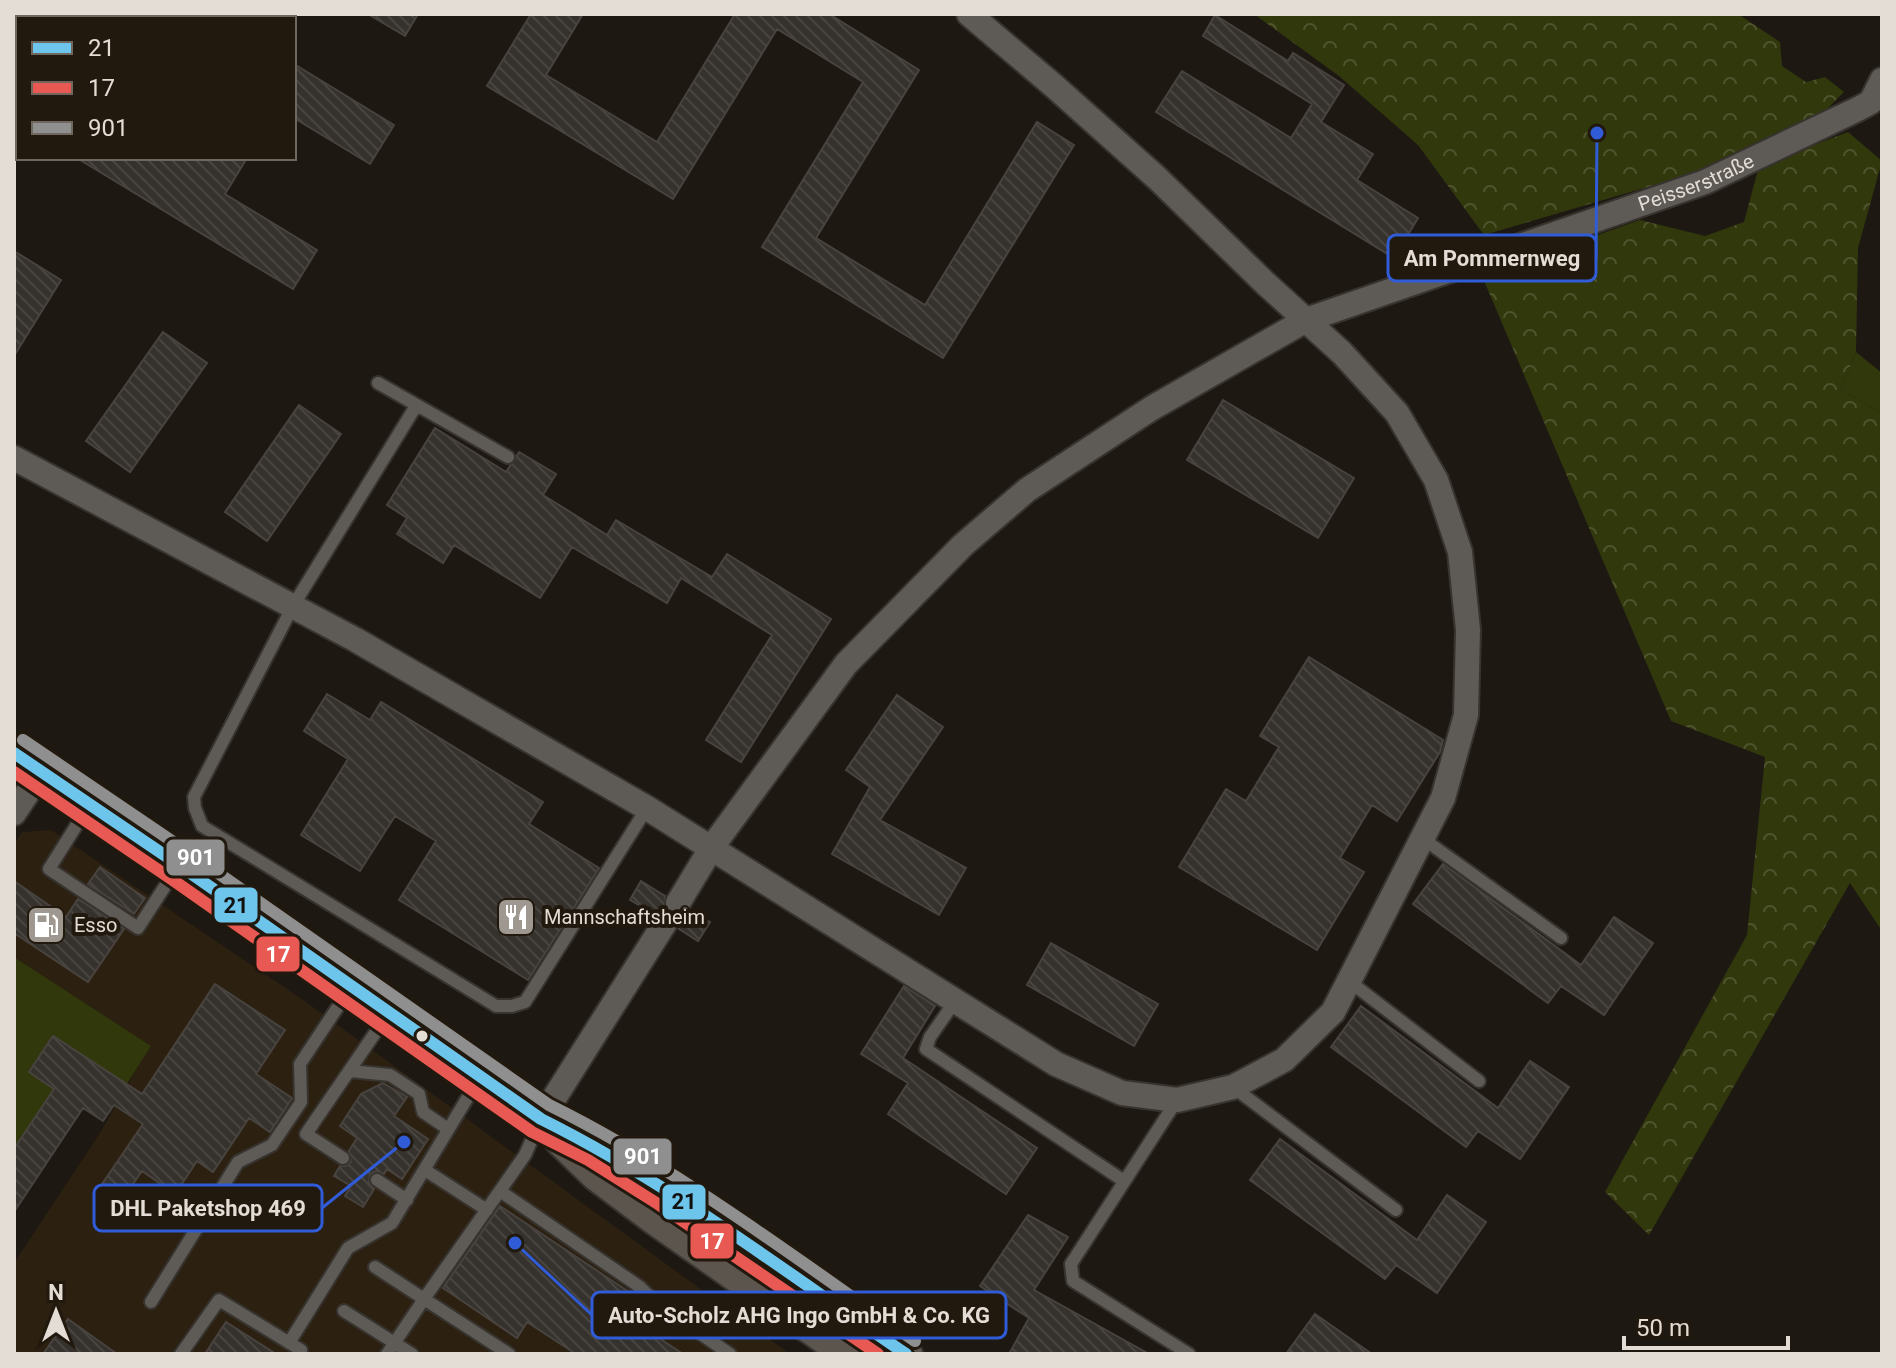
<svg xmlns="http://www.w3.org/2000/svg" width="1896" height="1368" viewBox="0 0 1896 1368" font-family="Roboto,sans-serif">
<defs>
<pattern id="forest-crowns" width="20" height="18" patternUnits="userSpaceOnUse" patternTransform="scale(2)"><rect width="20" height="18" fill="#31380c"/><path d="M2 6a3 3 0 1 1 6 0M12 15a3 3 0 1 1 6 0" fill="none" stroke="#4f542e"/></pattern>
<pattern id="building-back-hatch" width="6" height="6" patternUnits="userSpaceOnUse" patternTransform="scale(2)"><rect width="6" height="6" fill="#35312c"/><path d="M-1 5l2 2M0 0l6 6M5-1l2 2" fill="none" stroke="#484540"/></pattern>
</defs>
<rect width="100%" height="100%" fill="#1d1812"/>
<path fill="#2c2011" d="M51,830l251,169 488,355h-776v-91l86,-130 50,-87 -136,-89v-113l8,-12z"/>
<path fill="#31380c" d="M1856,352l26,21v41l-41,-25z
M14,957l137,89 -24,38 -74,-48 -24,36 25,17 -40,60z"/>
<path fill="url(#forest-crowns)" d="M1254,14h484l42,28 2,24 24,16 19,-5 19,15 -29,29 -113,50 -218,64 -66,-90 -79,-69z
M1848,132l34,29 -24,87 -2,104 -15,37 41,25v517l-32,-48 -201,352 -44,-43 142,-257 18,-178 -94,-36 -189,-445 158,-56 65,16 39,-14 15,-56z"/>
<path fill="url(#building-back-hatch)" stroke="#48433f" stroke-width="2" d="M368,14h50l-13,22z
M531,14h52l-37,61 111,67 78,-128h94l90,56 -103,168 109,67 112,-183 37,23 -131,213 -181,-111 101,-165 -86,-53 -104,170 -186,-113z
M1215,15l73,46 5,-8 51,32 -23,37 52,32 -16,26 61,38 -24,40 -238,-146 26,-41 109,67 21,-34 -109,-68z
M294,64l100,61 -24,39 -76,-46z
M77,158h170l-22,36 92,56 -24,39z
M14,251l47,29 -47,76z
M163,332l44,31 -77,109 -44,-31z
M1223,400l131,78 -36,60 -131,-78z
M299,405l42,29 -74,107 -42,-29z
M435,428l71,44 13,-20 37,22 -13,21 64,40 9,-15 96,57 15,-23 104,65 -90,143 -35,-22 66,-105 -91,-57 -14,25 -95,-56 -32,51 -86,-53 -11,18 -46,-29 10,-16 -20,-13z
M1309,657l134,83 -3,12 -43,69 -25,-16 -32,53 24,14 -47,78 -138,-83 47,-78 20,12 33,-54 -19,-11z
M327,694l43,26 11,-18 162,100 -14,22 70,44 -71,112 -129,-80 37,-59 -41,-25 -35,55 -59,-36 47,-76 -44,-28z
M897,695l46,32 -63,93 86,48 -27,47 -107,-61 38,-67 -24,-17z
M1443,864l138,101 33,-48 39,26 -49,72 -43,-29 -13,17 -135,-99z
M100,867l45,31 -11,16 -46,-30z
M14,881l52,36 12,-18 46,30 -36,53 -74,-49z
M641,881l24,15 -1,11 -11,6 -23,-13z
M691,911l19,11 -12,19 -19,-12 1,-11z
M1051,943l107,61 -24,42 -107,-61z
M215,984l70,46 -29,44 36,24 -22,34 -21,-14 -36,54 -16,-11 -22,33 -33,-23 -23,33 -21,-14 45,-66 -29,-19 -11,16 -20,-13 -69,104v-63l40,-60 -25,-17 24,-36 89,58z
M904,986l31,20 -32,52 134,90 -31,46 -118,-80 20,-31 -47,-29z
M1361,1006l137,102 32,-47 39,26 -49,72 -42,-28 -12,16 -135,-100z
M383,1083l24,14 -13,19 34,23 -26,40 -15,-10 -3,5 -7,-3 -7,3 -1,9 5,6 -11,18 -18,-11 6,-10 -17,-10 6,-10h6l5,-4 -2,-11 8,-13 -17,-12 21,-32z
M1280,1139l137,101 30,-45 39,27 -49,71 -41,-28 -11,14 -135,-99z
M500,1206l135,90 -12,18 60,40h-107l-49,-32 -10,16 -74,-50z
M1028,1215l40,22 -34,53 115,64h-140l20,-36 -49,-32z
M1315,1314l57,40h-86z
M68,1319l49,35h-74z
M226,1322l50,32h-71z"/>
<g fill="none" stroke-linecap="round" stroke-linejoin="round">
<g stroke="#37332f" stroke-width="16">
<path id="service" d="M378,383l130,74
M416,406l-123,200 -99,191 1,11 7,18 294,180h16l13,-4 122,-194
M88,807l-39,62 89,59 40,-62
M1422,838l139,100
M1349,981l130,100
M956,1000l-26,37 -4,12 198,132
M350,1071l40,4 29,19 4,18 25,17
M1233,1087l163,123
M1177,1100l-106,164 2,17 116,73
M343,1158l-37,-24 82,-120
M425,1170l62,40
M377,1180l30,20
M500,1191l140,96 17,17 73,50
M375,1267l49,32 -37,55
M151,1302l87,-140 34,-17 29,-43 -1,-38 51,-77
M344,1311l68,43
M289,1343l59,-95 44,-25 88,-146
M181,1354l38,-54 82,50 -2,4
M509,1354l-85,-55 101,-144 16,-36"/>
</g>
<g stroke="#37332f" stroke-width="28">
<g id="minor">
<path d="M14,458l342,182 291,168 409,256 66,29 55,7 56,-13 51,-27 49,-48 110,-214 23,-83 2,-85 -8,-78 -24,-72 -39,-67 -55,-60 -77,-70 -108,-105 -103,-92 -85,-72"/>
<path d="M14,813l28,-42"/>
<path id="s1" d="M678,903l34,-56 134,-183 117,-119 64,-55 125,-82 154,-88 399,-138 153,-73 13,-7 11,-22"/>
<path d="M541,1119l125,-198"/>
</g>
</g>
<g stroke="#37332f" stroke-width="36">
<path id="secondary" d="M14,753l165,112 172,122 190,132 55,27 71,45 239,163
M560,1139l37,36 60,45 191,134"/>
</g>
<use href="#service" stroke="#5e5a56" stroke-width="12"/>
<use href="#minor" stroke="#5e5a56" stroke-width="24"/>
<use href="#secondary" stroke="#5b554e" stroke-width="32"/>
<g stroke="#22190e" stroke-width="18">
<path id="bus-1" d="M14,753l165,112 362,254c129,64 246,154 365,235"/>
</g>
<g stroke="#22190e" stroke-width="18">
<path id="bus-2" d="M14,772l156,106 362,254 56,28 70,44 220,150"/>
</g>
<g stroke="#22190e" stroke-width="18">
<path id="bus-3" d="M23,740l165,112 361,253c130,64 247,154 366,236"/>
</g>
<use href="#bus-1" stroke="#6ec5eb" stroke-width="12"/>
<use href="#bus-2" stroke="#e85953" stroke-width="12"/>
<use href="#bus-3" stroke="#8f8f8f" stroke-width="12"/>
</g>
<defs>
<g id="restaurant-square" transform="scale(2)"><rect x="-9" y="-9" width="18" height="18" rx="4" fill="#9e9891" stroke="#22190e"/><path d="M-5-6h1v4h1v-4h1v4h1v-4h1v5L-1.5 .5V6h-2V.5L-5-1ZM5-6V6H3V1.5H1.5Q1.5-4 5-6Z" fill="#fff"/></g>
<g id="fuel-square" transform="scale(2)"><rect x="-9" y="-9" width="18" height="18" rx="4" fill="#9e9891" stroke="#22190e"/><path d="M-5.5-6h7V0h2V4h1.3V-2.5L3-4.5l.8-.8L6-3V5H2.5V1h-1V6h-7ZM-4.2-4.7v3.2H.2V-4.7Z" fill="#fff"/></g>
</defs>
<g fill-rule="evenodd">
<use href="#restaurant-square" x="516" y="917"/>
<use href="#fuel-square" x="46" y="925"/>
</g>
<circle fill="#e3ddd5" stroke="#22190e" stroke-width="3" cx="422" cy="1036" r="7"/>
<g text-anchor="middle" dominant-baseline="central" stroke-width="8" stroke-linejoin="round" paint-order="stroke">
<g font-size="20" fill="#e3ddd5" stroke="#22190e">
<text stroke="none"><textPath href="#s1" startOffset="1284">Peisserstraße</textPath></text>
</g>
<g font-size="20" fill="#e3ddd5" stroke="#22190e" text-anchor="start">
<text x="544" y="917">Mannschaftsheim</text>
<text x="74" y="925">Esso</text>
</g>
</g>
<path fill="none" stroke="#315cd8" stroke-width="3" d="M1597 133L1596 258M404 1142L322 1208M515 1243L592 1315"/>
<g fill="#315cd8" stroke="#22190e" stroke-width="3">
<circle cx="1597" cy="133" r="8"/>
<circle cx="404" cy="1142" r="8"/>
<circle cx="515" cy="1243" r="8"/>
</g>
<g fill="#22190e" stroke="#315cd8" stroke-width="3">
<rect x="1388" y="235" width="208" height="46" rx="8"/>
<rect x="94" y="1185" width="228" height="46" rx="8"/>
<rect x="592" y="1292" width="414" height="46" rx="8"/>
</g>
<g font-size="22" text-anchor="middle" font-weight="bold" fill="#e3ddd5">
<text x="1492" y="266">Am Pommernweg</text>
<text x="208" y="1216">DHL Paketshop 469</text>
<text x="799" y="1323">Auto-Scholz AHG Ingo GmbH &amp; Co. KG</text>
</g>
<g stroke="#22190e" stroke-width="3">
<rect x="165" y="838" width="61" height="39" rx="8" fill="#8f8f8f"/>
<rect x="213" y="886" width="46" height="38" rx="8" fill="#6ec5eb"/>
<rect x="255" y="935" width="46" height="38" rx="8" fill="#e85953"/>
<rect x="612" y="1137" width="61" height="39" rx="8" fill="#8f8f8f"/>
<rect x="661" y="1183" width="46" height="38" rx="8" fill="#6ec5eb"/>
<rect x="689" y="1222" width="46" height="38" rx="8" fill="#e85953"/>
</g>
<g font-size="22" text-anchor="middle" font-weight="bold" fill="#fff">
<text x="196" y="865">901</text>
<text x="278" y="962">17</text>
<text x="643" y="1164">901</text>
<text x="712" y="1249">17</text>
</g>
<g font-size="22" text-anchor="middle" font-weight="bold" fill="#111">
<text x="236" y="913">21</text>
<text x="684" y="1209">21</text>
</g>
<rect width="1896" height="1368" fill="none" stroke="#e3ddd5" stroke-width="32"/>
<rect x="16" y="16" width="280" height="144" fill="#22190e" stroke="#6f675e" stroke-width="2"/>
<rect x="32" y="42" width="40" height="12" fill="#6ec5eb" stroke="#6f675e" stroke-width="2"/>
<text x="88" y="56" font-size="24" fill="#e3ddd5">21</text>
<rect x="32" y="82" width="40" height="12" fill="#e85953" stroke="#6f675e" stroke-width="2"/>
<text x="88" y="96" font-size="24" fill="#e3ddd5">17</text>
<rect x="32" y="122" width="40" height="12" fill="#8f8f8f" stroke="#6f675e" stroke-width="2"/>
<text x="88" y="136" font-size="24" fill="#e3ddd5">901</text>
<g transform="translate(56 1312)" stroke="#22190e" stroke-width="6" paint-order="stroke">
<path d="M0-6L14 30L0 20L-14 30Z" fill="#e3ddd5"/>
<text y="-12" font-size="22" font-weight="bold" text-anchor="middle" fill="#e3ddd5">N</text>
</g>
<path d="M1624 1336v12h164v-12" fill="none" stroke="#e3ddd5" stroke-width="4"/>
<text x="1636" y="1336" font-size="24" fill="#e3ddd5" stroke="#22190e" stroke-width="6" paint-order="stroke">50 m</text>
</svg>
